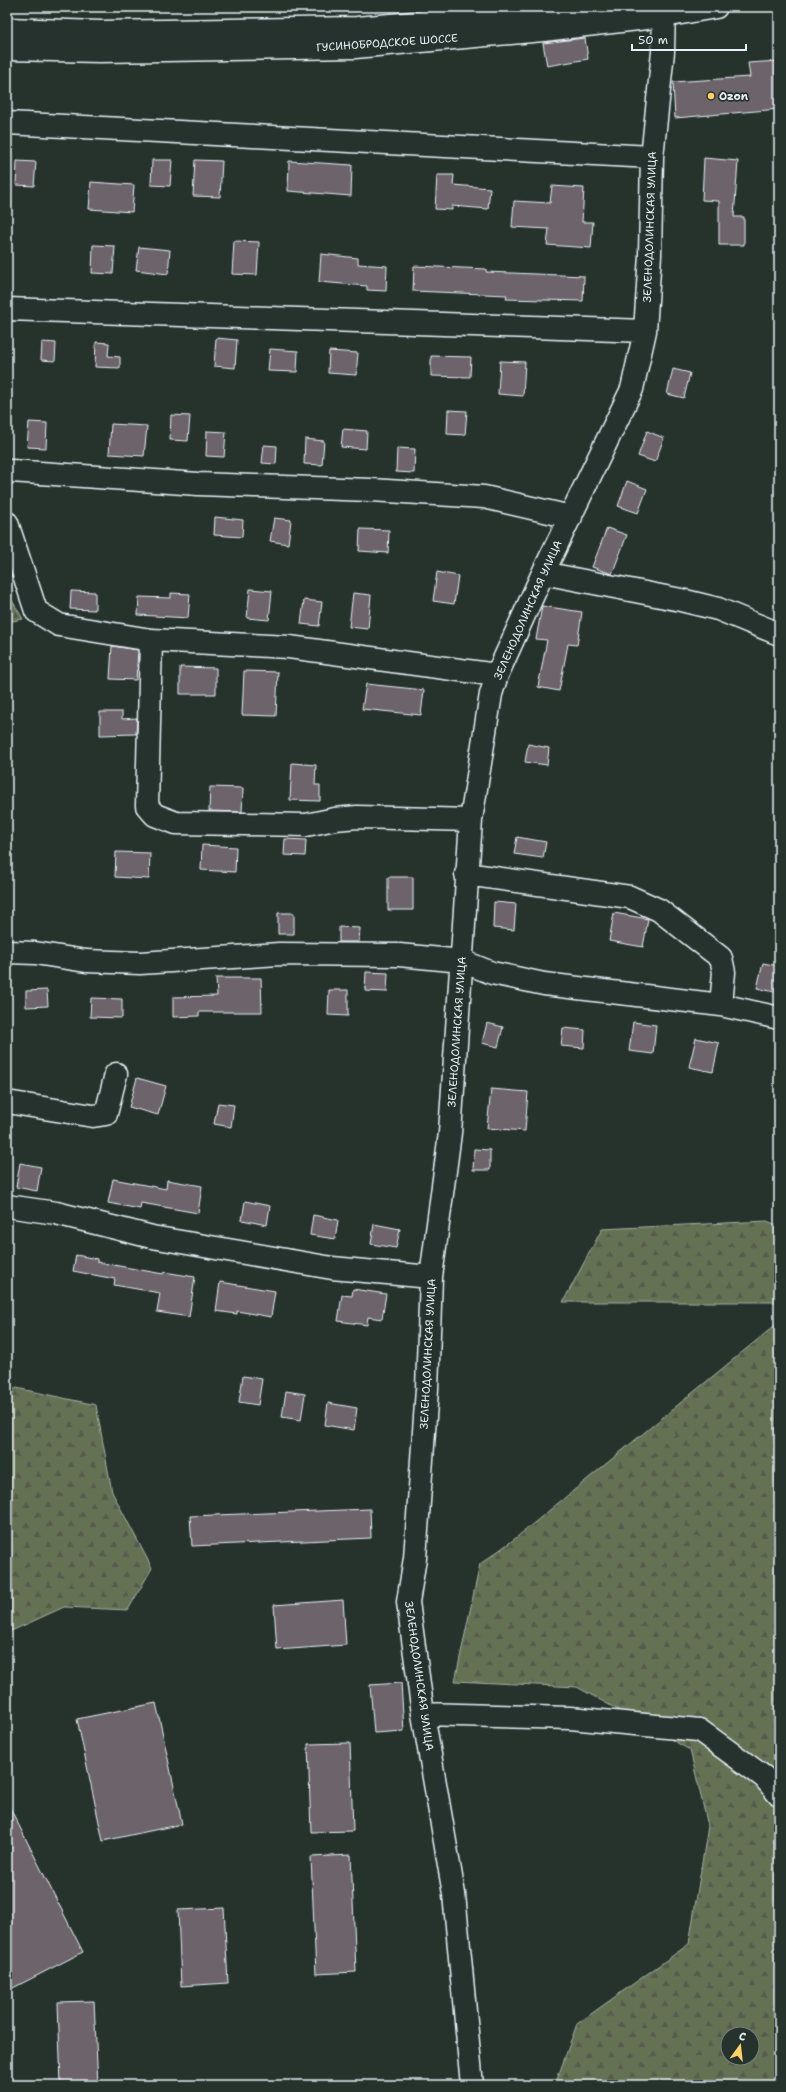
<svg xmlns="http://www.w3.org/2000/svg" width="786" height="2092" viewBox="0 0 786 2092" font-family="'Shantell Sans',sans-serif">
<defs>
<pattern id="forest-firs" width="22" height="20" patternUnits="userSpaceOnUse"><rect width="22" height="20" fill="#657152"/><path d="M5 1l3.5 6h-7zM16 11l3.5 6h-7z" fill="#545a4e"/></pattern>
</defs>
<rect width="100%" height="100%" fill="#26332d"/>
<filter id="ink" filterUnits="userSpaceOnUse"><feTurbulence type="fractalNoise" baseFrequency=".025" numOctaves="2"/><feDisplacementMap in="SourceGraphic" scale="8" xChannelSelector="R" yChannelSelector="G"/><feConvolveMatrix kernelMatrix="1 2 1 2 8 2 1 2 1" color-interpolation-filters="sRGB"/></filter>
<g filter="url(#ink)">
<path fill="url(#forest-firs)" stroke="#a6b1a5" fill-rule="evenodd" d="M7,592l16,27 -16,3z
M767,1221l12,5v76h-216l39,-73z
M779,1322v763h-224l22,-61 112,-80 19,-118 -18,-76 -113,-63 -122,-6 25,-117 32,-23zM728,2034h24v24h-24z
M7,1386l89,19 16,87 40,76 -24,42 -64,-3 -57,26z"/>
<path fill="#6d646a" stroke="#e8f1f8" d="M585,38l3,21 -41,7 -4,-23z
M779,61v48l-104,9 -2,-36 77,-5 -2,-14z
M704,158l34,3 -4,56h10v28h-25v-44l-17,-1z
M152,160h20l-2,26 -19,-1z
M195,160l27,1 -2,36 -27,-1z
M17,161l19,1 -2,24 -18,-1z
M289,161l63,4 -1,31 -63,-5z
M437,175h17l-1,10 37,3 -2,21 -36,-3v4l-17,-1z
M91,182l43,3 -2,27 -43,-3z
M552,186l32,2 -2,34h11l-2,26 -44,-3 2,-16 -37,-2 2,-26 36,2z
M234,241l25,1 -2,33 -25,-1z
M93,245l22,1 -2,28 -21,-1z
M139,247l31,3 -2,24 -32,-4z
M321,254l37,4v6l29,2 -1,25 -19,-1v-4l-48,-4z
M414,266l72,3v3l98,4 -1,25 -77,-2 1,-4 -94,-4z
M216,338l21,2 -2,28 -21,-2z
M42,342l14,1 -1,18 -14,-1z
M96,342l13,1 -1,13 12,1v11l-25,-1z
M270,349l28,2 -1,21 -29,-1z
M329,351l29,2 -2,22 -28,-2z
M431,356l40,1 -1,20 -39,-1z
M500,361l25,1 -2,34 -25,-2z
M673,369l17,4 -6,25 -17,-4z
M448,410l19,1 -2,24 -18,-1z
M171,415l19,1 -2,25 -18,-1z
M29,422l18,1 -1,25 -19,-1z
M111,424l36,2 -3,30 -35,-2z
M343,429l24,2 -1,18 -25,-2z
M207,431l19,1 -2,25 -18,-1z
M647,431l17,7 -9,24 -17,-6z
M305,439l19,2 -2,24 -18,-1z
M264,445l13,1 -1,18 -14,-1z
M397,448l18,1 -1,24 -18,-1z
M627,481l20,8 -9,24 -20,-7z
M215,517l28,3 -1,17 -28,-2z
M274,518l17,2 -3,24 -18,-3z
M607,528l20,7 -15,39 -20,-7z
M360,529l29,1 -1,23 -29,-2z
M437,572l21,4 -4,28 -21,-3z
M250,589l22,2 -3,29 -22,-2z
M71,591l24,1v18l-25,-1z
M171,593l19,1 -2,24 -50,-3 1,-18 32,1z
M353,593l18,2 -3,34 -19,-2z
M304,600l18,2 -3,24 -18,-2z
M542,606l40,6 -5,33 -9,-1 -9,47 -21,-4 9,-47 -11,-1z
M112,646l26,4 -2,30 -26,-1z
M180,667l36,1v26h-36z
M244,671l34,1 -2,44 -34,-1z
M366,684l58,6 -3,25 -59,-6z
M100,712h22v7l15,-1 -1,16 -36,1z
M528,744l21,4 -2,17 -22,-3z
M292,763l24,2 -1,20h5v16l-30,-1z
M210,787l33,1 -1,24 -33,-1z
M517,837l29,5 -3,16 -29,-4z
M285,839l21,1 -1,16 -21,-1z
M202,845l34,2 -1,25 -34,-2z
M116,852l34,1 -1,26 -34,-2z
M388,877h25v33h-25z
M494,902l22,2 -2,26 -21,-2z
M278,913h16v21h-16z
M614,913l34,6 -5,28 -34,-6z
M339,927l21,1 -1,14h-20z
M763,963l16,3v27l-22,-5z
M366,972l22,1 -1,19 -22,-1z
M216,978h45l1,34h-63v4l-26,1v-20l44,-1z
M47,990l1,16 -22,1v-16z
M329,990h19v26l-20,-1z
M91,998l31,1v19l-32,-1z
M633,1022l23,3 -3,29 -24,-3z
M487,1023l16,4 -5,20 -16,-4z
M563,1028l22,2 -1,18 -23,-2z
M696,1038l23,5 -6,29 -24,-5z
M137,1078l29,8 -8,29 -29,-8z
M491,1089l37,3 -3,39 -38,-3z
M218,1103l16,2 -3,22 -17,-3z
M474,1149l16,1v20h-17z
M20,1163l21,4 -4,24 -21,-4z
M113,1179l53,10 1,-9 35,6 -4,27 -57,-10 -1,6 -32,-6z
M245,1201l25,5 -3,19 -25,-5z
M313,1215l25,5 -3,19 -25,-4z
M374,1224l26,5 -4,19 -25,-4z
M76,1255l21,4v3l66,12 1,-2 31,5 -6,40 -32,-5 3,-19 -46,-8 1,-6 -42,-8z
M220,1282l55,9 -4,26 -34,-6v3l-21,-3z
M353,1289l33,5 -4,25 -14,-2 -1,8 -29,-4 4,-26 10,1z
M243,1376l19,3 -4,26 -19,-3z
M286,1391l19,3 -4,26 -19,-3z
M328,1403l29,5 -3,22 -29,-5z
M370,1509l1,29 -179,8 -2,-30z
M343,1600l3,45 -69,5 -3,-45z
M401,1683l3,48 -30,2 -4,-48z
M156,1703l26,121 -79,17 -26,-122z
M350,1743l3,88 -42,1 -3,-88z
M7,1802l76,150 -76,39z
M351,1855l5,117 -40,2 -5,-117z
M224,1908l4,75 -47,3 -3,-76z
M94,2001l4,84h-37l-3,-83z"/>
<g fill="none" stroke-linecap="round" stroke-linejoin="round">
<g stroke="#e8f1f8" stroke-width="25">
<path id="minor" d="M7,123l645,34
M7,309l638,22
M7,473l4,-2 187,13 173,6 113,7 87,20
M7,523l29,88 23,14 92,15 138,7 208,28
M543,573l138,27 37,9 61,25
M151,640l-4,166 8,9 21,8 130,2 29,-6 22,-2 114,3
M466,874l164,23 29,13 62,48 3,14 -3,33
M7,952l28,1 51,8 54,2 139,-9 120,1 63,6 30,12 52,11 177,21 58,13
M7,1102l86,14 13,-2 10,-40
M7,1206l49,7 96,24 180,31 99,9
M423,1714l147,4 129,12 65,47 15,18
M472,2085l-18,-191 -31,-180 -15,-112 7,-44 12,-169 4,-112 19,-144 21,-313 20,-126 6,-19 46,-102 89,-184 13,-58 5,-76 2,-98 11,-105 1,-45"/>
</g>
<g stroke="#e8f1f8" stroke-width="25">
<path id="major" d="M7,29l92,3 258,-4 233,-21
M7,49l93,2 255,-4 188,-17 121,-14 52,-9"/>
</g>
<use href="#minor" stroke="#26332d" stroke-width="22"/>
<use href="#major" stroke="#26332d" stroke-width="22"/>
</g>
</g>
<circle fill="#ffd166" stroke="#26332d" stroke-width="1.5" cx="711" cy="96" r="4"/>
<g text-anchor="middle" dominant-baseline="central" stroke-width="3.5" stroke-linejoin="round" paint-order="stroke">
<g font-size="11" fill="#e8f1f8" stroke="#26332d">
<text transform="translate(387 43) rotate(-4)">ГУСИНОБРОДСКОЕ ШОССЕ</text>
<text transform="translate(650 227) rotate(-88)">ЗЕЛЕНОДОЛИНСКАЯ УЛИЦА</text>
<text transform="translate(528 610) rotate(-66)">ЗЕЛЕНОДОЛИНСКАЯ УЛИЦА</text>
<text transform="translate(457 1032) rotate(-86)">ЗЕЛЕНОДОЛИНСКАЯ УЛИЦА</text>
<text transform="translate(428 1354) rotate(-87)">ЗЕЛЕНОДОЛИНСКАЯ УЛИЦА</text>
<text transform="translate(419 1676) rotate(82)">ЗЕЛЕНОДОЛИНСКАЯ УЛИЦА</text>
</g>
<g font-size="11" font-weight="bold" fill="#e8f1f8" stroke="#26332d" text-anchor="start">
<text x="719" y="96">Ozon</text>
</g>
</g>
<rect width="786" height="2092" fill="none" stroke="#26332d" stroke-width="24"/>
<rect x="12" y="12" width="762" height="2068" fill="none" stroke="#e8f1f8" stroke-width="1.5" filter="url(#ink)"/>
<g transform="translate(740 2046) rotate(15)"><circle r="19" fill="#26332d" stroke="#747f7e"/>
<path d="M0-3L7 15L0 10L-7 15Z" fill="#ffd166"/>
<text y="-6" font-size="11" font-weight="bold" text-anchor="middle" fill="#e8f1f8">С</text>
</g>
<path d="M632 44v6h114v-6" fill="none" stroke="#e8f1f8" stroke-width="2"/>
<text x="638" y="44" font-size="12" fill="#e8f1f8" stroke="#26332d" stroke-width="3" paint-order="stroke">50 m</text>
</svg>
